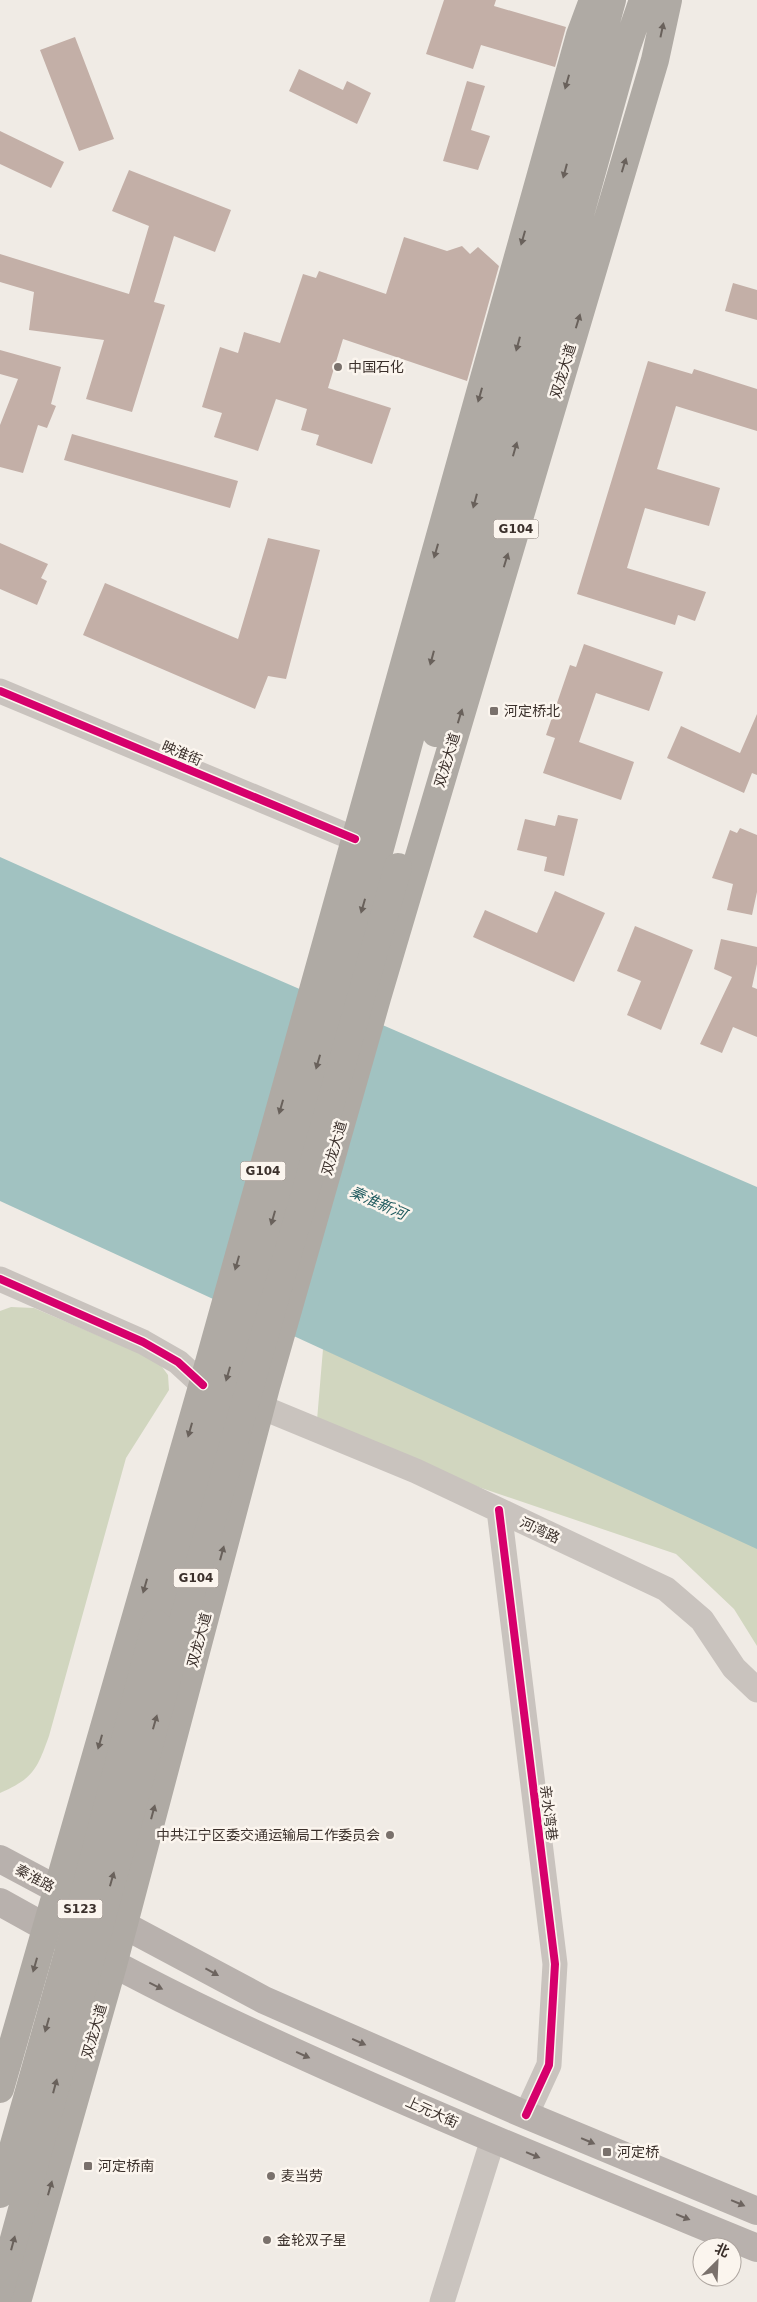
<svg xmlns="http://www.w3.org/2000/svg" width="757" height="2302" viewBox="0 0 757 2302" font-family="'DejaVu Sans','Noto Sans SC',sans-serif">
<rect width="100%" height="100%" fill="#f0ebe5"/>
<path fill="#d1d6bf" d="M11,1307l23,1 110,47 16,9 8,11 1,15 -43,68 -77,278c-12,33 -15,42 -49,57v-482z
M323,1349l434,192v105l-23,-37 -58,-55 -360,-122z"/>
<path fill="#a1c2c1" d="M0,857l163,73 594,257v362l-757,-348z"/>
<path fill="#c3afa7" d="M444,0h52l-2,6 72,21 -11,40 -74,-22 -8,24 -47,-15z
M75,37l39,102 -35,12 -39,-101z
M299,69l44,21 4,-9 24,12 -14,31 -68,-33z
M467,81l18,5 -14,44 19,6 -12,34 -35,-9z
M0,131l64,31 -13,26 -51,-24z
M129,170l102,40 -16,42 -41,-16 -20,66 11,3 -33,107 -46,-13 18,-59 -75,-10 5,-38 -34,-10v-28l129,40 20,-68 -37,-15z
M404,237l43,14 15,-5 8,8 8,-7 21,19 -32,115 -124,-42 -15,49 63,20 -19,56 -56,-19 3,-10 -18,-5 6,-21 -31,-10 -18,52 -44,-14 8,-24 -20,-6 18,-60 18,6 6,-21 36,11 23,-69 13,4 3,-7 67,23z
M733,283l24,7v30l-32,-9z
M0,350l61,17 -10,37 5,2 -9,22 -9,-3 -15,48 -23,-6v-42l18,-46 -18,-5z
M648,361l44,13 2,-5 63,20v42l-81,-25 -19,63 63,19 -11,38 -64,-18 -18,60 79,24 -11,29 -17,-6 -3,10 -98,-31z
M72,434l166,47 -8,27 -166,-48z
M268,538l52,12 -34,129 -18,-3 -13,33 -172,-74 22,-52 133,56z
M0,543l48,21 -7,14 6,3 -10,24 -37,-16z
M584,644l79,28 -14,39 -53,-18 -17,49 55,20 -13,38 -78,-27 12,-35 -9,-3 24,-70 6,2z
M757,714v61l-5,-2 -8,20 -77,-35 14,-32 59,27z
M558,815l20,4 -14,57 -20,-5 3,-14 -30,-7 8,-31 30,7z
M740,828l17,7v57l-5,23 -25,-5 6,-26 -21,-6 18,-48 7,3z
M555,891l50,22 -31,69 -101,-45 12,-27 52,23z
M635,926l58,24 -32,80 -34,-15 14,-34 -24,-10z
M721,939l36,8v17l-5,23 5,2v48l-24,-10 -11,26 -22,-9 32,-67 -18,-8z"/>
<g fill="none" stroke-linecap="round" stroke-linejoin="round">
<path stroke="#c9c3be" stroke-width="25" d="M0,691l355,148
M0,1279l143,63 35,20 25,23
M261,1407l155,64 250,118 36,31 32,48 23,22
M499,1510l56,454 -6,101 -23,50
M442,2302l51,-163"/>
<path stroke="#b8b1ad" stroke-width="28" d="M0,1859l264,141 262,115 231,96
M0,1902c82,46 164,90 249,129 167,78 338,147 508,217"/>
<path stroke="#afaaa4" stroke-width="28" d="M436,733l190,-684 17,-49
M156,1623l221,-764 235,-859
M0,2089l208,-723 372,-1331 13,-35
M17,2302l96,-337 153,-578 111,-389 278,-938 13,-60"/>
<path stroke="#afaaa4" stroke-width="28" d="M0,2194l76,-269 80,-302
M0,2290l180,-658 218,-765"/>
<g stroke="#fbf5ee" stroke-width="11">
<path id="cycleway" d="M0,691l355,148
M0,1279l143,63 35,20 25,23
M499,1510l56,454 -6,101 -23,50"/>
</g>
<use href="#cycleway" stroke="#d6006c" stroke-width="8"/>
</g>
<defs><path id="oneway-solid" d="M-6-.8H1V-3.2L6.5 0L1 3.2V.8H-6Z" transform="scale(1.25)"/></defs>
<g fill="#69615b">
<use href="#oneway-solid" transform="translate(662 30) rotate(-78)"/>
<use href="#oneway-solid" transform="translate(567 82) rotate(106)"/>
<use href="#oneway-solid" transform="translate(624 165) rotate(-73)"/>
<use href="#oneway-solid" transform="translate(565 171) rotate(105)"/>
<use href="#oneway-solid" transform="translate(523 238) rotate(106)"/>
<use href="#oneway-solid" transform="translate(578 321) rotate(-73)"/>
<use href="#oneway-solid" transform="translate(518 344) rotate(105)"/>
<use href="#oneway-solid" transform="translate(480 395) rotate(106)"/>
<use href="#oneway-solid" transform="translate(515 449) rotate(-74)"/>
<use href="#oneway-solid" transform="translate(475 501) rotate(105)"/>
<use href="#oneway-solid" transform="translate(436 551) rotate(106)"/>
<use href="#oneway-solid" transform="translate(506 560) rotate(-73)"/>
<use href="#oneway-solid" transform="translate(432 658) rotate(105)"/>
<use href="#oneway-solid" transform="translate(460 716) rotate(-73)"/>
<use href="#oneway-solid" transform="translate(363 906) rotate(106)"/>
<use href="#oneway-solid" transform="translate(318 1062) rotate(106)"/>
<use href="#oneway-solid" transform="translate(281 1107) rotate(106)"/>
<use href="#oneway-solid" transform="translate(273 1218) rotate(106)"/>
<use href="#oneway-solid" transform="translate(237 1263) rotate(106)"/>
<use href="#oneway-solid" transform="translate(228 1374) rotate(106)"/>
<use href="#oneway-solid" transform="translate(190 1430) rotate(106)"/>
<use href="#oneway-solid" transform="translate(222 1553) rotate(-75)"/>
<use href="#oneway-solid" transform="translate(145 1586) rotate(106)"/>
<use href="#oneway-solid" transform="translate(155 1722) rotate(-74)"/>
<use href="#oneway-solid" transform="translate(100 1742) rotate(106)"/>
<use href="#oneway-solid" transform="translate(153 1812) rotate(-75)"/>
<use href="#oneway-solid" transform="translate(112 1879) rotate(-74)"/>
<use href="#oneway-solid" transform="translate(35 1965) rotate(106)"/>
<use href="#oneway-solid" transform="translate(47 2025) rotate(106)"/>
<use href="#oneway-solid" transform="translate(55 2086) rotate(-75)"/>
<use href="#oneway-solid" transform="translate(50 2188) rotate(-74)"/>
<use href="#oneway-solid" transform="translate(13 2243) rotate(-75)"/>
</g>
<g fill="#6d645f">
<use href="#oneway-solid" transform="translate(212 1972) rotate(29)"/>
<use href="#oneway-solid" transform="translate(156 1986) rotate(26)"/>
<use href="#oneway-solid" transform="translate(359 2042) rotate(24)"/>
<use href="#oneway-solid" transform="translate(303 2055) rotate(24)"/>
<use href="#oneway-solid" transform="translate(588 2141) rotate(23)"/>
<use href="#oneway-solid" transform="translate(533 2155) rotate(22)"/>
<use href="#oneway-solid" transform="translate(738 2203) rotate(23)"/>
<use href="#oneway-solid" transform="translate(683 2217) rotate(22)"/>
</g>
<g fill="#7a716c" stroke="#fbf5ee" stroke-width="2">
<circle cx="338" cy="367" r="5"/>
<rect x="489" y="706" width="10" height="10" rx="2.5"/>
<circle cx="390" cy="1835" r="5"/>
<rect x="602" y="2147" width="10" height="10" rx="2.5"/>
<rect x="83" y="2161" width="10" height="10" rx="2.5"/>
<circle cx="271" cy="2176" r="5"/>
<circle cx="267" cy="2240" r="5"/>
</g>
<g text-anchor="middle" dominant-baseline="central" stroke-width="5" stroke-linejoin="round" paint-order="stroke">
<g fill="#fbf5ee" stroke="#756b66" stroke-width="1">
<rect x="493.5" y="519.5" width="45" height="19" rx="4"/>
<rect x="240.5" y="1161.5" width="45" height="19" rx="4"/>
<rect x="173.5" y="1568.5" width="45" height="19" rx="4"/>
<rect x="57.5" y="1899.5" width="45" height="19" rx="4"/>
</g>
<g font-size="12" font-weight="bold" fill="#3b302b">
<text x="516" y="529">G104</text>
<text x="263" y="1171">G104</text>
<text x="196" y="1578">G104</text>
<text x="80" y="1909">S123</text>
</g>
<g font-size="14" fill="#3b302b" stroke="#fbf5ee" text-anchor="start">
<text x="348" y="367">中国石化</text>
<text x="504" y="711">河定桥北</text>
<text x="380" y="1835" text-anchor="end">中共江宁区委交通运输局工作委员会</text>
<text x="617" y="2152">河定桥</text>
<text x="98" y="2166">河定桥南</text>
<text x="281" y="2176">麦当劳</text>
<text x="277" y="2240">金轮双子星</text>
</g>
<g font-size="14" fill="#3b302b" stroke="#fbf5ee">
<text transform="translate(563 371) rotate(-73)">双龙大道</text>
<text transform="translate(182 753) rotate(23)">映淮街</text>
<text transform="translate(447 760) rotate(-73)">双龙大道</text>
<text transform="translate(334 1148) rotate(-74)">双龙大道</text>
<text transform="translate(540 1530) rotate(25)">河湾路</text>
<text transform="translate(199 1640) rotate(-75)">双龙大道</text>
<text transform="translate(549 1813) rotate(83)">亲水湾巷</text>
<text transform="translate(35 1878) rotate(28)">秦淮路</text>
<text transform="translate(94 2031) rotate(-74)">双龙大道</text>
<text transform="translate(432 2112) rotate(24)">上元大街</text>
</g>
<g font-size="15" font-style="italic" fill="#1f5a5e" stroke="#fbf5ee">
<text transform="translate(378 1203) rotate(24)">秦淮新河</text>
</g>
</g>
<g transform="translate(717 2262) rotate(24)"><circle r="24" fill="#fbf5ee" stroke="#aea6a0"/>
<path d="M0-4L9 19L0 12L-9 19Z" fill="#7a716c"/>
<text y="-8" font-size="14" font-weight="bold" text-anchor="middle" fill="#3b302b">北</text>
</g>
</svg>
